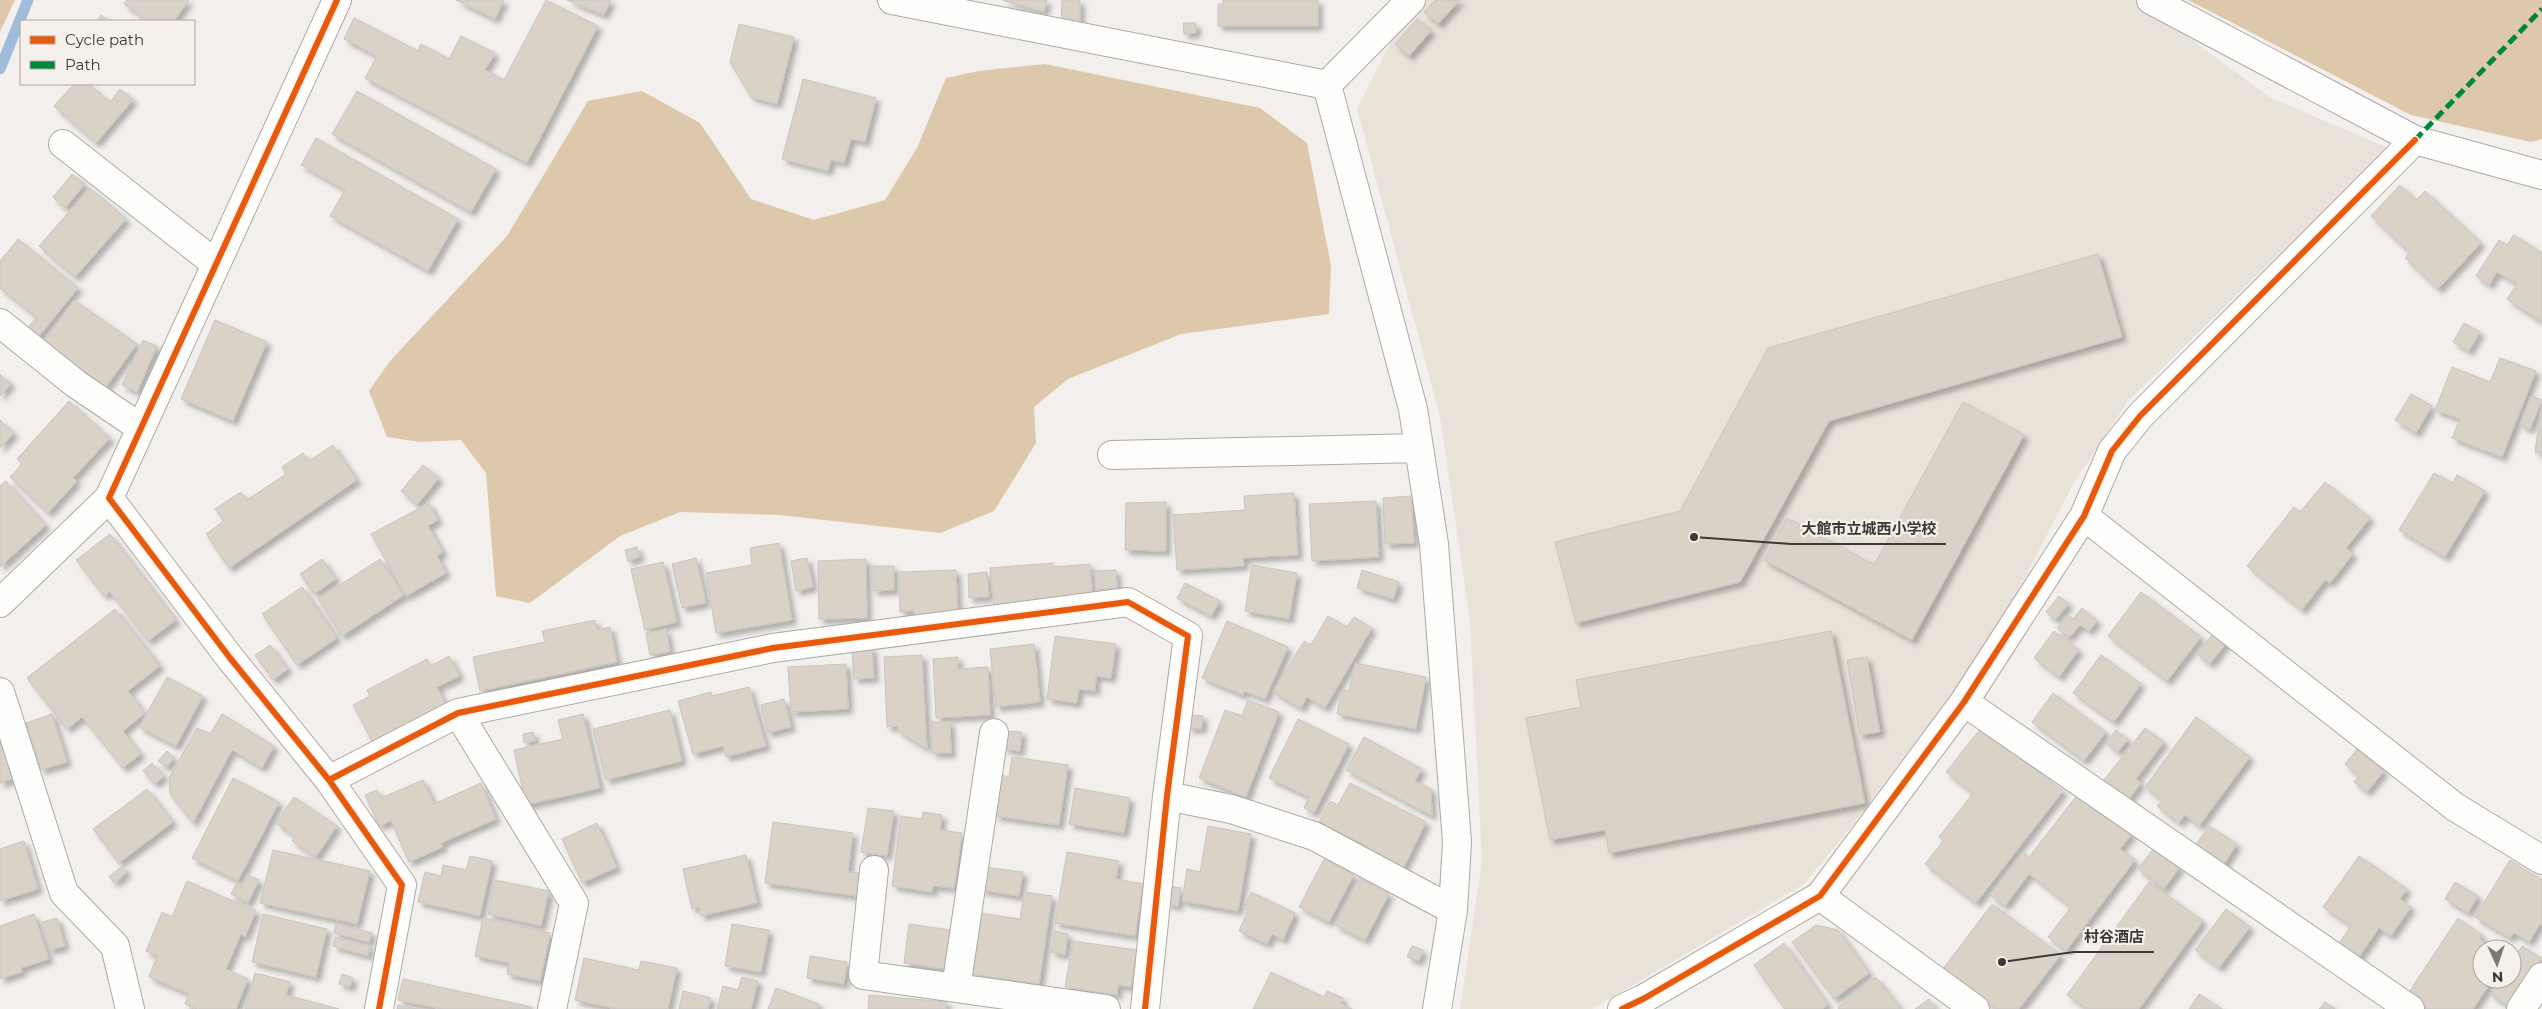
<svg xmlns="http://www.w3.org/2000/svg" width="2542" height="1009" viewBox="0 0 2542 1009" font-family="Montserrat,'Noto Sans JP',sans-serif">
<defs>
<filter id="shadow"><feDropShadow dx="4.5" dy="4.5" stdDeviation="2.5" flood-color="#0004"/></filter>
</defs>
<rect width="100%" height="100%" fill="#f2efec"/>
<path fill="#e8e2d9" d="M1426,0h712l131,97 119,51 -260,253 -56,85 -78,152 -143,189 -47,57 -212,125h-132l22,-148 -12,-240 -30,-205 -83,-307 39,-77z"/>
<path fill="#ddc8ab" d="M0,0h15l-15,32z
M2188,0h354v139l-11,3 -120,-27z
M1045,64l215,44 47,35 24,123 -2,48 -148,20 -113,45 -34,28 2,36 -42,68 -54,22 -160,-18 -100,-3 -60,24 -90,67 -34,-7 -10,-123 -25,-33 -41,2 -33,-5 -18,-46 21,-30 117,-125 81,-135 54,-10 58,32 51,76 63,21 71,-20 32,-52 29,-70 33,-7z"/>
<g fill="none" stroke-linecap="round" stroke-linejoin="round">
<path stroke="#9fbcda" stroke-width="11" d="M0,69l28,-69"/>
</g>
<path fill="#dbd2c7" stroke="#c7c5c2" filter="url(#shadow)" d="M127,0h62l-15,21h-26l-24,-17z
M456,0h48l-9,19z
M546,0l52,26 -71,137 -162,-85 12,-22 -33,-17 10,-21 64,33 3,-7 28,15 12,-23 34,17 -10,17 19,10z
M567,0h44l-7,15z
M1002,0h45l-3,12z
M1062,0h18v26h-19z
M1223,0h95v26h-100v-22h5z
M1435,0h25l-22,24 -14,-12z
M101,15l8,6h-12z
M1417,19l14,12 -22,25 -14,-12z
M1183,23h13v10l-12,1z
M739,24l55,13 -17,67 -26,-7 -21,-35z
M803,79l73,19 -11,44 -14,-3 -7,24 -13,-3 -3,11 -46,-12z
M74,84h15l21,18 10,-13 13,11 -37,43 -42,-37z
M357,91l139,78 -25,43 -139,-78z
M316,138l142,81 -30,52 -98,-55 15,-26 -44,-25z
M72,174l13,10 -20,24 -12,-11z
M2400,185l16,15 9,-9 56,52 -43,46 -33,-31 5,-5 -39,-37z
M90,188l36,31 -51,58 -36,-31z
M2514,235l28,18v69l-35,-23 10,-15 -20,-12 -8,13 -13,-9 23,-36 8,5z
M18,239l60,49 -42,52 -11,-9 12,-14 -37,-29v-27z
M2098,254l24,83 -293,84 -89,161 -164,41 -21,-81 125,-31 88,-163z
M74,300l63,44 -31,43 -63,-44z
M215,320l52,22 -34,79 -52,-22z
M2464,323l16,9 -11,19 -16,-9z
M143,340l14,6 -20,46 -15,-7z
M2500,358l36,13 -34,86 -50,-19 8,-19 -25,-9 17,-43 38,15z
M0,374l11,10 -11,12z
M2411,394l21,12 -16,27 -21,-13z
M2531,396l11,4 -12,29 -10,-4z
M69,401l41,37 -37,40 4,3 -29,32 -38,-36 12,-13 -5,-5z
M1963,402l61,33 -112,205 -148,-80 23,-42 87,47z
M2541,407h1v46l-7,-1z
M0,420l14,13 -14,15z
M333,445l24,35 -128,88 -23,-34 18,-13 -9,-12 26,-17 6,8 39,-26 -4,-7 21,-14 6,8z
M423,465l16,13 -22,27 -16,-14z
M2434,473l19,10 4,-8 28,16 -40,66 -46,-27z
M6,481l40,44 -46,42v-81z
M2325,482l45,36 -24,30 7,6 -23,29 -5,-3 -23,30 -55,-44 47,-59 6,5z
M1294,493l4,62 -55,3 1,8 -67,4 -4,-55 72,-5 -1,-14z
M1411,496l3,47 -29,1 -2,-46z
M1376,501l3,56 -67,4 -3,-57z
M1166,502v49l-41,-1 1,-47z
M429,503l9,17 -10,6 15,26 -6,4 9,17 -40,23 -35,-62z
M110,534l66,86 -28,21 -38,-49 -6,4 -28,-36z
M779,543l13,77 -76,13 -10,-60 46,-8 -2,-17z
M637,547l3,10 -12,4 -3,-11z
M696,558l10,45 -24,5 -10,-44z
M807,558l6,29 -17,4 -5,-30z
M322,559l14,20 -22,15 -14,-20z
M380,559l24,36 -62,41 -24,-37z
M866,559l1,59 -48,1 -1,-58z
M663,562l14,60 -32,8 -14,-61z
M1053,563v4l37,-3 3,35 -99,9 -4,-40z
M1252,565l45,8 -8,46 -44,-8z
M873,566h21v24l-21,1z
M956,570l2,46 -43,1 -1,-6 -14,1 -1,-40z
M1116,570l1,18 -21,2 -2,-19z
M1362,570l37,12 -6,17 -36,-11z
M987,572l2,25 -20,1 -1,-24z
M1185,583l35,18 -9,15 -34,-18z
M302,587l35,51 -40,27 -35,-51z
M2141,592l60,45 -34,44 -59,-45z
M2059,596l10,8 -14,16 -9,-8z
M2082,608l15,13 -8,10 -9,-6 -11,13 -12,-10 11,-13 5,4z
M115,609l45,57 -32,25 17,22 -22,18 18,23 -18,14 -41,-51 -15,12 -40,-51z
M1328,616l19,11 7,-10 18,11 -47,80 -18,-11 -6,11 -28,-16 31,-51 7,4z
M595,620l2,10 13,-3 7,35 -137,29 -7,-34 72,-15 -3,-11z
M1227,621l61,26 -23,52 -21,-8 -1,4 -41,-17z
M666,629l4,23 -20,3 -4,-22z
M1831,631l34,172 -256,50 -4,-23 -55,10 -24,-122 55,-11 -5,-27z
M2054,631l25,19 -20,27 -25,-19z
M2214,632l13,10 -17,22 -13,-10z
M1055,636l61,8 -5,34 -15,-2 -1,15 -16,-2 -2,14 -30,-4z
M1034,644l6,58 -44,5 -6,-58z
M270,645l18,24 -15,11 -18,-25z
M872,647l2,31 -20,1 -2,-31z
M922,655l5,94 -29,-18v-5l-11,1 -3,-70z
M2101,655l40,29 -27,38 -41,-29z
M449,656l11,20 -23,11 10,20 -73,38 -21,-40 17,-9 -3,-6 60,-31 4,7z
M958,657v12l30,-2 2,48 -54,3 -3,-59z
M1867,657l13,75 -20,3 -13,-75z
M1355,663l71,14 -10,52 -79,-15 5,-24 7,1z
M846,664l2,45 -57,3 -3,-45z
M167,677l36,19 -27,50 -37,-19z
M749,687l17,59 -40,11 -3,-11 -30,8 -15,-53 33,-9 1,4z
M2053,693l53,39 -22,29 -52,-39z
M784,699l7,28 -23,6 -7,-28z
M1248,700l31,12 -33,85 -47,-19 26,-68 17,6z
M670,710l12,51 -76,19 -13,-51z
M52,714l15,48 -26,8 -15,-47z
M222,714l52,32 -12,22 -30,-18 -39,73 -23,-29 -1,-16 28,-50 13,6z
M583,714l17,74 -74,17 -12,-55 49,-11 -5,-19z
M1189,715l14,1 -1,13 -14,-1z
M2196,717l54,40 -51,69 -14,-11 -6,8 -22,-17 5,-6 -17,-13z
M1298,719l51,25 -35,69 -10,-5 5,-11 -40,-19z
M931,722h19l1,31h-19z
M1981,728l82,63 -87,112 -51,-39 18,-23 -4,-4 34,-44 -27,-21z
M2145,728l19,14 -28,37 5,4 -13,17 -25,-19z
M2116,730l12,9 -10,13 -12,-9z
M1006,731l16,1 -2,19 -16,-2z
M533,732l2,9 -11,2 -1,-9z
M0,737l12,42 -12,4z
M1364,737l58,32 -7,12 16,8 1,27 -86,-46z
M2357,749l27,22 -17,21 -13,-10 5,-6 -14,-12z
M167,751l7,7 -7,9 -9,-6z
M1012,757l56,8 -9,60 -64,-9 6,-41 8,2z
M152,763l12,13 -9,8 -12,-13z
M233,778l46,24 -41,79 -46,-23z
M423,780l11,24 47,-21 15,36 -55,24 2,4 -34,15 -18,-41 -12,5 -14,-31 12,-5 4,8z
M1350,783l76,39 -23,47 -37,-19 1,-4 -48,-24 11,-21 8,4z
M1075,788l55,10 -6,35 -55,-9z
M147,789l26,33 -54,41 -26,-34z
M2078,794l54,40 -12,15 15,11 -69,91 -18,-14 23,-30 -42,-33 -24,32 -15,-11 33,-43 6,5z
M294,797l43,29 -21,31 -24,-16 3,-5 -19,-13z
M868,808l26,3 -7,45 -26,-4z
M923,812l19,3 -2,15 22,3 -8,55 -21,-2 -1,6 -40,-6 9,-70 21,3z
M773,822l80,11 -5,39 12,1 -3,23 -92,-13z
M597,823l20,44 -35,16 -20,-44z
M1208,826l43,8 -13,77 -56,-10 5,-32 13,3z
M2209,826l28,18 -14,22 -29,-19z
M24,841l14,48 -38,12v-52z
M2154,848l26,19 -16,22 -26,-20z
M273,850l97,21 -13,53 -97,-21z
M1067,852l52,9 -3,18 27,5 -8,52 -80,-13z
M746,855l11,48 -56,13 -2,-9 -7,2 -9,-40z
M470,856l22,5 -12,55 -62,-14 7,-30 16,4 2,-11 23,5z
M2359,856l48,33 -7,10 11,8 -20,29 -12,-8 -22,32 -20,-14 14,-20 -28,-19z
M1324,859l30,16 -25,47 -30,-15z
M2510,860l32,20v45l-2,-1 -11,18 -15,-9 -4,5 -35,-21z
M122,866l5,6 -12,11 -6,-6z
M984,867l39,5 -4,24 -38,-6z
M247,875l12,5 -11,23 -17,-9 5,-10 5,3z
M1359,878l30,16 -24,46 -30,-15z
M495,880l54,11 -8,35 -53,-12z
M187,881l69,30 -11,26 -4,-3 -15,35 22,10 -12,30h-39l-12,-5 4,-10 -40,-17 8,-21 -11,-5 16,-39 10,5z
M2149,882l54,39 -64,88h-52l-20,-14z
M2455,882l23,14 -10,17 -23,-14z
M1168,886l13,2 -3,18 -12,-2z
M1024,892l28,4 -13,88 -69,-10 9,-61 41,6z
M1251,892l44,21 -12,27 -11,-6 -5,10 -28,-13 9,-21 -4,-2z
M1992,904l69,51 -42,54h-23l-53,-40z
M2226,909l24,18 -31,41 -24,-18z
M34,914l15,45 -28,9 1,4 -22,7v-53z
M263,914l64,15 -11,48 -64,-15z
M57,918l8,28 -15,4 -8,-28z
M483,918l67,15 -10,48 -33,-7 2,-11 -34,-7z
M2458,918l24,17 -2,4 15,10h-13v30h11l-20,30h-45l-21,-14z
M336,923l36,10 -3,9 -35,-9z
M732,924l37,6 -8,42 -36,-6z
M909,924l41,6 -6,39 -40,-6z
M1816,925l22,5 31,43 -35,26 -42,-57z
M1055,931l13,3 -3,21 -14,-3z
M335,937l35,9 -2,10 -35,-10z
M1073,941l64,9 -6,37 -13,-2 -1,10 -52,-8z
M1784,943l44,62 -6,4h-37l-31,-44z
M1412,946l11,4 -4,11 -12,-4z
M2522,946l19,12 -31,49 -20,-13 10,-15h12v-18z
M810,956l37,6 -3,22 -37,-6z
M584,958l55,12 2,-9 36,7 -9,41h-51l-42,-9z
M1271,972l53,25 3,-6 16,7 -2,6 11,5h-99z
M255,973l35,9 -4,13 53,14h-94z
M342,974l11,4 -3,9 -11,-3z
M742,977l16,4 -7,28h-34l6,-23 15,4z
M1876,977l25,32h-62l-1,-2z
M403,979l129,28v2h-90l-44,-9z
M776,988l43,16 -2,5h-49z
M683,991l28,7 -3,11h-29z
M2199,994l23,15h-33z
M869,995l78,7 -1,7h-78z
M1929,999l7,10h-21z
M2325,1002l10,7h-16z
M398,1005l19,4h-20z"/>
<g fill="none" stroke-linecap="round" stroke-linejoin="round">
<g stroke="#acaaa8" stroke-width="30">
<path id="street" d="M337,0l-228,498 121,160 99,122 73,105 -23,124
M892,0l435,85
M2151,0l264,140 127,35
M1327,85l86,324 21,135 23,298 -4,68 -16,99
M1327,85l84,-85
M63,144l153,120
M0,323l76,61 65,44
M1112,455l307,-7
M2084,516l371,291 87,53
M0,603l109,-105
M0,692l64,201 51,53 15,63
M1964,702l446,307
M458,713l116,190 -22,106
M329,780l129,-67 315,-65 355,-46 60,34 -21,160 -22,213
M1167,796l64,13 83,27 139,74
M874,870l-11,105 243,34
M1820,896l155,113
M956,988l38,-255
M1622,1009l21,-10 177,-103 144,-194 120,-186 28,-65 28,-35 275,-276
M2521,1009l21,-32"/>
</g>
<use href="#street" stroke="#fdfdfc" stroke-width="28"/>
<path stroke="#00873e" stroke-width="5" stroke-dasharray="10 5" stroke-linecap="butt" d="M2415,140l127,-131"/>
<g stroke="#f5f0e9" stroke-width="9">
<path id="cycleway" d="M337,0l-228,498 121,160 99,122 73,105 -23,124
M329,780l129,-67 315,-65 355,-46 60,34 -21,160 -22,213
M1622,1009l21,-10 177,-103 144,-194 120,-186 28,-65 28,-35 275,-276"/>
</g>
<use href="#cycleway" stroke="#e8590c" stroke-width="6"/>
</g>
<path fill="none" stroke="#3b3937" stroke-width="2" d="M1694 537L1791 544H1946M2002 962L2074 952H2154"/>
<g fill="#3b3937" stroke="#f5f0e9" stroke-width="2">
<circle cx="1694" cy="537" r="5"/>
<circle cx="2002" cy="962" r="5"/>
</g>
<g font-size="15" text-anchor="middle" font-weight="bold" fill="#3b3937" stroke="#f5f0e9" stroke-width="4.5" stroke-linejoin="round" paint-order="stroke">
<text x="1869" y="534">大館市立城西小学校</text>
<text x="2114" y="942">村谷酒店</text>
</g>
<rect x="20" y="20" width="175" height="65" fill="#f5f0e9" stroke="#aba7a2"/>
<rect x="30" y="36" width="25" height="8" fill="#e8590c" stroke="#aba7a2"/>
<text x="65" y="45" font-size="15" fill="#3b3937">Cycle path</text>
<rect x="30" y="61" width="25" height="8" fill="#00873e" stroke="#aba7a2"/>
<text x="65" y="70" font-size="15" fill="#3b3937">Path</text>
<g transform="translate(2497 964) rotate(177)"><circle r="24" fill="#f5f0e9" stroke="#aba7a2"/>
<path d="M0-4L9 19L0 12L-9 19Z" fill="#7b7976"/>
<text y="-8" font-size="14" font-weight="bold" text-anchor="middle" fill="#3b3937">N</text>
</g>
</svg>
